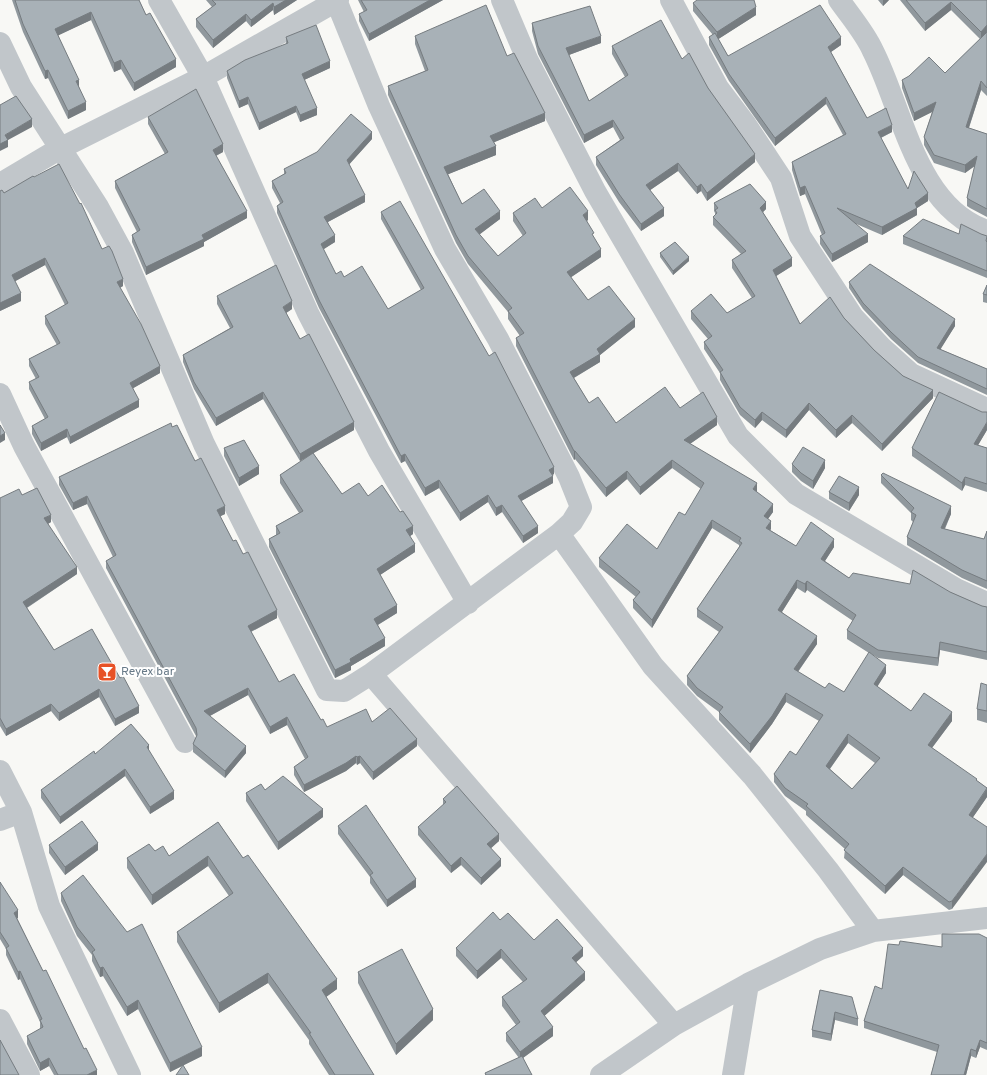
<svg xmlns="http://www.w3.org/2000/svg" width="987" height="1075" viewBox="0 0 987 1075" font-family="Overpass,sans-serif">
<rect width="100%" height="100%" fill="#f8f8f5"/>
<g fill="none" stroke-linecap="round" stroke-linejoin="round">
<path stroke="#c1c6ca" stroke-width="22" d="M159,0l44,77 105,236 71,138 89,152
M502,0l25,59 68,132 143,245 58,58 160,95 31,14
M671,0l47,88 28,37 35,53 19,58 53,81 29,31 29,26 76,35
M839,0c12,17 26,33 34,51 30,59 43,156 114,180
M0,43l21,44 77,120 25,46 81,191 123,246 17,1 27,-17 188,-140 13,-12 9,-15 -12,-30 -71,-138 -53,-90 -66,-143 -43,-106
M0,184l59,-35 144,-72 135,-77
M0,394l24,52 161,296
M559,534l94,132 99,109 76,95 45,61
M371,674l303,351
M0,771l21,41 28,94 81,169
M0,820l21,-8
M0,1020l29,55
M601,1075l73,-50 74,-41 72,-35 53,-18 114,-13
M733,1075l15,-91"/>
</g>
<path fill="#90989d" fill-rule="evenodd" d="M12,0h127l7,15 30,52 -42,24 -13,-22 -7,3 -23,-52 -33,15 21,52 7,23 -18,9 -20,-41 -3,1 -22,-47z
M206,0h91l-23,15 -1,-5 -22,17 -5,-6 -33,27 -17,-21v-8l16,-12z
M358,0h85l-74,41 -10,-20v-7l5,-2z
M878,0h11l-6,6z
M900,0h87v96l-6,-6 -12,38 18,6v83l-17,-9 -3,-2v-8l8,-32 -10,7 -31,-10 -10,-18v-8l8,-25 -18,9 -12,-33v-8l43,-7 35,-34 -29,-29 -26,21z
M693,3l63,12 -38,24 10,17 113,-11 -10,7 36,66 25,14 -11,6 27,51 20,12 -11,7v7l-35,20 -28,-12 14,19 -36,20 -12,-18v-8l2,-1 -17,-41 -5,2 -8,-26v-8l51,-27 -17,-31 -51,42 -46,-65 -20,-36v-8l4,-2 -20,-24z
M532,23l69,20 -32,12 20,46 36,-24 -13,-23v-8l70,13 26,29 47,74 -48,39 -6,-10 -4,3 -19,-23 -28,19 14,26 -23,15 -22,-29 -23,-37v-8l24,-17 -7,-13 -29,16 -46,-89 -6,-23z
M415,36l92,20 38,65 -51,21 2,13 -48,19 14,30 38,15 -21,15 19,22 25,-20 -10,-15v-8l29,-5 46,12 -1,1 14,36 -30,20 17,23 47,27 -35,28v7l-26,16 15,25 27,20 64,-15 37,17 -27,19 67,47v1l16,20 -5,7 3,10 -1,1 26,16 38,1 -9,14 24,17 101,14 32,14 5,1v53l-47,-10 -2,16 -60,-8 -8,-5 16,20 -9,13 34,25 41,10 -20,27 55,40v9l-14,20 -21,92 -3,1 -46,-35 -18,19 -41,-36 1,-9 -39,-34v-4l-21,-15 -11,-14v-8l22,-19 23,-34 -33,-19 -14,22 -22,29 -31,-33v-8l-22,-16 -10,-11v-9l32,-44 -22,-15v-8l42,-62v-2l-27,-17 -60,100 -19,-20v-8l3,-3 -37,-30v-9l58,-9 28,-34 16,-26 -29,-21 -32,27 -13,-16 -21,18 -31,-38 -1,1 -58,-114v-8l4,-2 -12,-17v-7l-40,-48 -12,-21 -68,-148v-9l37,-15 -10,-27zM797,588l8,5 2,-3 46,31 -6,9v9l22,14 -25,39 -19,-4 -27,-16 19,-28 -35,-32zM848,743l27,20 -23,26 -22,-20z
M286,37l44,31 -26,12 13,35 -17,7 -4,-10 -37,18 -11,-26 -9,4 -12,-30v-7l59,-27z
M148,117l75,35 -7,4 31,62 -43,24v4l-58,29 -14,-33v-7l5,-3 -22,-44v-7l50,-27 -17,-30z
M372,139l-23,25 16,38 -37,20 7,20 -12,7 13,25 8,3 44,32 33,-19 -40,-71v-7l173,262 -2,1 1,8 -32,18 17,32 -15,10 -21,-31 -6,4 -8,-14 -28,19 -21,-33 -14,8 -20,-35 -4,2 -82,-155 -42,-95v-7l3,-3 -8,-15v-7l12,-7v-5z
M0,191l102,58 21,37 -3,2 40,85 -27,15 6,19 -69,37 -3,-7 -26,14 -9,-17v-8l13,-7 -16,-30v-7l7,-3 -7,-13v-7l28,-14 -12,-21v-8l20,-11 -20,-40 -30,16 6,20 -21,10z
M714,203l52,6 -3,3 29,54 -16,10 24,48 44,-6 30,32 29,26 30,22 -51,53 -30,-28 -16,15 -27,-28 -23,28 -24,-18 -7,8 -15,-13 -20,-35v-7l-16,-24v-7l4,-3 -17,-20v-8l36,2 25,-15 -20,-30v-8l9,-6 -28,-29v-8l2,-2v-2l-1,-2z
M959,234h22l6,2v42l-84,-34v-8z
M660,253l29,8 -16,14 -13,-18z
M849,282l106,44 -15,23 47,20v26l-69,-32 -27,-24 -28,-30 -14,-21z
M987,285v18l-4,-1v-8z
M217,296l75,13 -6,4 14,26 54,91 -41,23 29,41 26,2 45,38 -3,2 5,16 -35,23 17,38 -19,12 7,21 -34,20v4l-16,8 -66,-131v-8l7,-4v-9l23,-13 -19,-30v-8l29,-19 -9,5 -37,-62 -47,27 -22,-37 -11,-27v-7l47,-27 -13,-24z
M172,427l23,34 30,53 -5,2 13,25 10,13 34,64 -26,14 28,50 48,45 45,-5 45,24 -44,34 -13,-17 -3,2 -1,-2 -10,8 -42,21 -10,-17v-8l11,-8 -18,-34 -17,9 -22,-39 -38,21 36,37 -21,25 -32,-26v-8l3,-7v-1l-90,-168v-7l7,-4 -26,-53 -14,6 -14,-25v-8z
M987,430l-9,15 9,3v44l-22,-7 -3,6 -50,-35v-8z
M224,448l35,26 -20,12 -15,-30z
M792,464l33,4 -12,21 -12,-8 -9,-9z
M881,475l70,39 -6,15 39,10 3,-8v58l-25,-11 -55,-33v-8l6,-15 -2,-2v-7l-30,-30z
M829,492l30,3 -10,16 -20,-12z
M22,495l29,27 -3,2 29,50 -50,34 27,42 85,63 -24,13 -16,-29 -40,24 -8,-10 -45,25 -6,-10v-228z
M987,685v38l-10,-3v-11z
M149,751l25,48 -24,15 -25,-38 -65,48 -19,-26v-8l54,-36z
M265,790l58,27 -45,33 -32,-49v-8z
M443,799l56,42 -9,7 11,18 -20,19 -20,-20 -10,8 -33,-38v-8l25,-22z
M218,822l25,36 94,131 -11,8 48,78h-45l-20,-31v-4l-41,-57 -49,30 -42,-71v-10l52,-36 -21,-30 -56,39 -25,-37v-10l28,-7 14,5z
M338,826l78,61 -29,20 -17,-24v-6l-32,-43z
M49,845l49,5 -33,25 -16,-22z
M0,882l18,36h-1l26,53 54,104h-43l-5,-9 -9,5 -13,-27v-8l13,-7v-7l-20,-43 -2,1 -12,-25v-6l-6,-10z
M61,893l141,163 -32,16 -32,-63 -11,7 -24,-40 -3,1 -8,-16v-6l-15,-19 -16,-35z
M500,920l34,20 49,16 -7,6 9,18 -41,36 9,20 -30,22 9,17h-47v-2l34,-15 -13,-17v-8l10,-8 -14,-19v-9l21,-15 -22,-24 -24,21 -21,-23v-8z
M987,938v112l-7,-3 -4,11 -5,-2 -5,19h-35l6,-23 -73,-24v-7l18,-32 17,-44 43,2z
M358,972l75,48 -37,35 -38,-72z
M820,990l38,29v7l-23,-6 -4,21 -19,-4v-7z"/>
<path fill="#767c80" d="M286,0h11l-23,15v-8z
M430,0h13l-74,41v-7z
M883,0h6l-6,6z
M951,2v8l-26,21v-8z
M273,3v7l-22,17v-7z
M756,7v8l-39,25v-8z
M91,12v8l-36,17v-8z
M246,14v7l-33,27v-8z
M987,25v8l-6,6v-7z
M601,36v7l-35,13v-8z
M841,37v8l-13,9v-7z
M176,59v8l-42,24v-8z
M121,60v9l-7,3v-9z
M330,61v7l-28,13v-7z
M48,70v8l-3,1v-8z
M79,80v8l-3,-7z
M981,81v9l-15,46v-9z
M248,97v7l-9,4v-7z
M826,97v7l-51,42v-8z
M86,102v8l-18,9v-8z
M936,102v8l-22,11v-8z
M296,106v6l-37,18v-7z
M317,108v7l-17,7v-7z
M545,113v8l-55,23v-8z
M32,119v8l-24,13v7l-8,4v-7l5,-9z
M613,120v7l-29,16v-8z
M892,125v7l-14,7v-7z
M372,132v7l-25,28v-7z
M223,144v8l-10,5v-7z
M496,146v9l-52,21v-9z
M755,154v8l-48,39v-8z
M977,156v8l-12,9v-8z
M678,163v8l-32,22v-8z
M701,184v7l-4,3v-7z
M805,186v8l-5,2v-8z
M928,193v8l-11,7v7l-35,20v-8z
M365,195v7l-41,22v-7z
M766,202v7l-6,6v-7z
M664,208v8l-23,15v-7z
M247,211v7l-43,24v4l-58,29v-8l56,-32z
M500,211v8l-25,19v-9z
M588,211v9l-5,3v-8z
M868,234v8l-36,20v-8z
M335,235v7l-14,9v-7z
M601,249v8l-34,23v-8z
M689,257v4l-16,14v-4z
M45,258v7l-33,18v-8z
M792,258v8l-19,12v-8z
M123,279v7l-6,3v-7z
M21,293v8l-21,10v-8z
M292,301v8l-9,6v-8z
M635,319v8l-35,28v7l-30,18v-8l27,-23z
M955,319v7l-18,29v-7z
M160,366v7l-30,17v-7z
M933,390v8l-51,53v-7z
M263,392v7l-47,27v-8z
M139,400v7l-69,37v-7z
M809,403v7l-23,28v-8z
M762,412v8l-7,8v-8z
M852,415v8l-16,15v-8z
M717,417v8l-33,23v-8z
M354,422v8l-54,31v-7z
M987,422v8l-13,22v-8z
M67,429v8l-26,14v-8z
M5,433v7l-5,3v-7z
M574,451h1v8l-1,1z
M405,454v7l-4,2v-7z
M672,460v8l-32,27v-8z
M825,460v8l-12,21v-8z
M259,466v8l-20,12v-8z
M554,467v7l-5,3v-7z
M627,471v8l-21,18v-9z
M553,476v7l-35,20v-7z
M965,477v8l-3,6v-8z
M439,480v8l-14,8v-8z
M757,483v8l-4,6v-8z
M859,487v8l-10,16v-8z
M488,495v7l-28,19v-8z
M87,496v8l-14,6v-7z
M773,504v8l-9,12v-8z
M502,505v7l-6,4v-8z
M225,506v8l-8,4v-8z
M951,506v8l-10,22v-8z
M51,515v7l-7,4v-8z
M712,520v8l-60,100v-8z
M771,521v8l-5,7v-8z
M413,526v8l-7,5v-9z
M538,526v7l-15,10v-7z
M834,539v8l-13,20v-8z
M415,544v8l-38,25v-8z
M77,567v7l-54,36v-8z
M797,580v8l-19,30v-8z
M807,581v9l-2,3v-9z
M397,605v8l-23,14v-8z
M277,610v8l-29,15v-7z
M817,636v8l-23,33v-8z
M385,638v8l-34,20v4l-16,8v-8l15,-11z
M940,642v8l-2,16v-8z
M886,665v8l-12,19v-8z
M248,688v7l-44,24v-8z
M99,689v8l-40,24v-8z
M786,693v9l-14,22 -22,29v-9z
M51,704v7l-45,25v-7z
M139,706v7l-24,13v-7z
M952,712v9l-24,32v-8z
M287,717v8l-17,9v-7z
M848,734v9l-22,31v-8z
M417,739v7l-44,34v-8z
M149,745v7l-2,-5z
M246,746v7l-21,25v-7z
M356,756v7l-10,8 -42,21v-7z
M360,756v7l-3,2v-8z
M125,769v7l-65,48v-7z
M987,789v8l-18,26v-8z
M174,791v8l-24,15v-7z
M323,809v8l-45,33v-8z
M499,834v7l-12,11v-8z
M98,843v7l-33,25v-8z
M987,854v8l-35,47v-8z
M208,856v10l-56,39v-10z
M461,857v8l-10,8v-7z
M501,859v7l-20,19v-7z
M903,867v8l-18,19v-8z
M416,879v8l-29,20v-7z
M18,910v8l-4,2v-7z
M583,948v8l-11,10v-8z
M501,949v9l-24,21v-8z
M103,967v9l-3,1v-9z
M20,971v8l-2,1v-8z
M585,972v8l-44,39v-8z
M268,973v10l-49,30v-10z
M337,979v10l-15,11v-10z
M138,1000v9l-11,7v-9z
M433,1009v11l-37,35v-11z
M835,1012v8l-4,21v-7z
M553,1027v9l-33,24v-8z
M980,1040v7l-4,11v-7z
M202,1047v9l-32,16v-9z
M971,1049v7l-5,19h-2z
M49,1058v8l-9,5v-8z
M97,1070v5h-10z"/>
<path fill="#a8b1b7" stroke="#767c80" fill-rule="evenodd" d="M15,0h124l7,15 4,-2 26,46 -42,24 -13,-23 -7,3 -23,-51 -36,17 24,51 -3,1 10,21 -18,9 -20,-41 -3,1 -22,-47z
M212,0h74l-12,7 -1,-4 -22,17 -5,-6 -33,26 -17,-21 20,-15z
M361,0h69l-61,34 -10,-20 8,-4z
M697,0h57l2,7 -39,25 -24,-29z
M906,0h81v25l-6,7 -30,-30 -26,21z
M486,5l21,51 7,-3 31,60 -55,23 6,10 -52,21 18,37 22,-15 16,22 -25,18 23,27 28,-23 -13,-20 22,-15 7,10 28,-21 18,24 -5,4 11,18 -2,1 9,15 -34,23 21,28 21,-14 26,33 -38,30 3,5 -30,18 19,31 9,-6 18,26 49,-36 15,21 23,-16 14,25 -33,23 73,43 -4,6 20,15 -9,12 7,5 -5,7 30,18 15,-24 23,17 -13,20 28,19 4,-5 57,11 3,-14 37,22 32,14 5,1v45l-47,-10 -2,16 -60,-8 -31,-20 9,-15 -49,-34 -2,3 -8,-4 -19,30 39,26 -23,33 31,19 4,-5 15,9 25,-40 17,13 -12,19 37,27 13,-18 28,19 -24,33 49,34 -1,1 11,8 -18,27 18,12v27l-35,47 -3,1 -46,-35 -18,19 -41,-36 5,-6 -43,-38 2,-2 -23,-16 -11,-14 16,-23 6,4 27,-40 -37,-22 -14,23 -22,28 -31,-32 4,-5 -26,-19 -10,-12 36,-49 -26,-18 45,-66 -3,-2 2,-3 -29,-18 -60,100 -19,-20 7,-8 -41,-34 28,-34 30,25 22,-37 6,3 19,-32 -32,-23 -32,27 -13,-16 -21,17 -31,-37h-1l-58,-113 8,-5 -16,-22 4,-3 -44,-52 -12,-21 -68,-149 40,-16 -13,-34zM848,734l32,24 -28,31 -26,-23z
M820,5l21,32 -13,10 39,71 19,-10 6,17 -14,7 30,57 6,-18 14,22 -13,10 2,5 -35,19 -45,-19 31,26 -36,20 -12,-18 5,-3 -20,-47 -5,2 -8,-26 54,-28 -20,-37 -51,41 -46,-64 -20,-37 6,-4 13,23z
M590,6l11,30 -35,12 23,53 39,-26 -16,-29 49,-26 21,39 7,-6 19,35 47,66 -48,39 -6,-9 -4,3 -19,-24 -32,22 18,23 -23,16 -22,-30 -23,-37 28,-19 -11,-18 -29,15 -46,-89 -6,-23z
M316,25l14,36 -28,13 15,34 -17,7 -4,-9 -37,17 -11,-26 -9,4 -12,-30 18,-11 43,-17 -2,-6z
M987,32v56l-6,-7 -15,46 21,7v75l-17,-9 -3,-2 10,-42 -12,9 -31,-10 -10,-18 12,-35 -22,11 -12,-33 7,-4 20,-19 16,16z
M196,89l27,55 -10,6 34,61 -45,24 2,4 -58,28 -14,-32 8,-5 -25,-49 53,-29 -20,-35z
M16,96l16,23 -27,16 3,5 -8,4v-39z
M351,114l21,18 -25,28 18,35 -41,22 11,18 -14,9 15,30 5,-3 3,6 18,-11 26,43 36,-21 -43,-76 19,-11 89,155 6,-4 59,115 -5,3 4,6 -35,20 20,30 -15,10 -21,-31 -6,3 -8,-13 -28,18 -21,-33 -14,8 -20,-34 -4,2 -82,-156 -42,-94 6,-4 -11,-21 14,-8 -2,-4 33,-17z
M59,164l21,40 1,-1 21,46 7,-3 3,5 11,28 -6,3 24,42 19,42 -30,17 9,17 -69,37 -3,-8 -26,14 -9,-17 16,-9 -19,-35 10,-5 -10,-18 31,-16 -15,-27 23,-13 -23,-45 -33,17 9,18 -21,10v-112l2,-1 2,3 29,-17 1,1z
M750,184l16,18 -6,6 32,50 -19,12 27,54 30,-27 14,21 30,32 29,26 30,14 -51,54 -30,-29 -16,15 -27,-27 -23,27 -24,-18 -7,8 -15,-13 -20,-35 3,-2 -19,-28 8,-6 -21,-25 20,-17 16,19 28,-17 -23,-36 14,-9 -33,-34 4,-4 -2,-3 3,-2 -4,-5z
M923,219l36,15 2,-10 20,10 6,2 -1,5 1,1v29l-84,-35z
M675,242l14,15 -16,14 -13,-18z
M870,264l85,55 -18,29 50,21v20l-69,-32 -27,-25 -28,-29 -14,-21z
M276,265l16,36 -9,6 17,32 9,-5 45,88 -54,32 -37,-62 -47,26 -22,-36 -11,-27 50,-28 -16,-31z
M987,285v10l-4,-1z
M939,392l43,20h5v10l-13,22 13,4v36l-22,-7 -3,6 -50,-35z
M171,423l1,4 5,-2 18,36 6,-3 24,48 -8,4 16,31 3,-1 7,14 5,-2 29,58 -29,16 31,56 15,-8 27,46 2,-1 4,8 39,-18 6,13 18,-14 27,31 -44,33 -13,-16 -3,1 -1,-1 -10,7 -42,22 -10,-18 14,-10 -21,-40 -17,10 -22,-39 -44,23 42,35 -21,25 -32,-27 4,-9 -1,-7 -90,-167 10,-6 -29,-59 -14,7 -14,-26z
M0,425l5,8 -5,3z
M244,440l15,26 -20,12 -15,-30z
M803,447l22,13 -12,21 -12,-8 -9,-9z
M313,453l29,41 17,-11 9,13 14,-11 18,27 3,-1 10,15 -7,4 9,14 -38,25 20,36 -23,14 11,19 -35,21 1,3 -16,8 -66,-131 11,-6 -4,-7 27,-15 -23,-36z
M883,473l68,33 -10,22 43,11 3,-8v50l-25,-11 -55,-33 9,-22 -5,-3 3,-4 -33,-33z
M839,476l20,11 -10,16 -20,-11z
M37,488l14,27 -7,3 33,49 -54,35 31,48 38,-21 28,49 3,-2 16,30 -24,13 -16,-30 -40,24 -8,-9 -45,25 -6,-11v-220l19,-9 3,6z
M981,683l6,2v26l-10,-2z
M131,724l18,21 -2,2 27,44 -24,16 -25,-38 -65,48 -19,-27 53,-39 1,3z
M283,776l40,33 -45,33 -32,-49 15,-9 4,6z
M457,786l42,48 -12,10 14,15 -20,19 -20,-21 -10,9 -33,-39 28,-25 -3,-3z
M366,805l50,74 -29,21 -17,-25 3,-2 -35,-47z
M82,821l16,22 -33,24 -16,-22z
M218,822l25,36 5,-3 89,124 -15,11 52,85h-39l-26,-42h2l-43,-60 -49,30 -42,-71 56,-39 -25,-37 -56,39 -25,-37 22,-14 6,7 8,-5 6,10z
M83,875l44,57 15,-8 60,123 -32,16 -32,-63 -11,7 -24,-40 -3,1 -8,-16 3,-2 -18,-23 -16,-34z
M0,882l18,28 -4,3 29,58 3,-1 38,79 2,-1 11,22 -10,5h-29l-9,-17 -9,5 -13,-27 16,-9 -3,-7 2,-1 -22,-48 -2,1 -12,-24 3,-2 -9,-14z
M493,912l7,8 8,-7 26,27 23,-21 26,29 -11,10 13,14 -44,39 12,16 -33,25 -14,-19 14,-11 -18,-25 25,-18 -26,-30 -24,22 -21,-23z
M942,934h37l8,4v105l-7,-3 -4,11 -5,-2 -7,26h-33l8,-30 -75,-24 11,-35 7,3 6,-45 11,1 1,-4 42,6z
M402,949l31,60 -37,35 -38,-72z
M820,990l32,7 6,22 -23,-7 -4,22 -19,-4z
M0,1040l19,35h-19z
M522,1056l10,19h-46l-1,-2z
M183,1065l6,10h-13z"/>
<defs>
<g id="bar-square" transform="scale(1)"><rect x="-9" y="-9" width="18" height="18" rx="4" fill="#e75227" stroke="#fff"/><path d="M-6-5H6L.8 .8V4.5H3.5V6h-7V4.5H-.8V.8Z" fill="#fff"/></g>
</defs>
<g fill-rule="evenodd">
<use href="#bar-square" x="107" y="672"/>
</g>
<g text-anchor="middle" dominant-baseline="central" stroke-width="4" stroke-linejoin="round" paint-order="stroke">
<g font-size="12" fill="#677987" stroke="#fff" text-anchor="start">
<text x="121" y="672">Reyex bar</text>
</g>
</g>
</svg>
